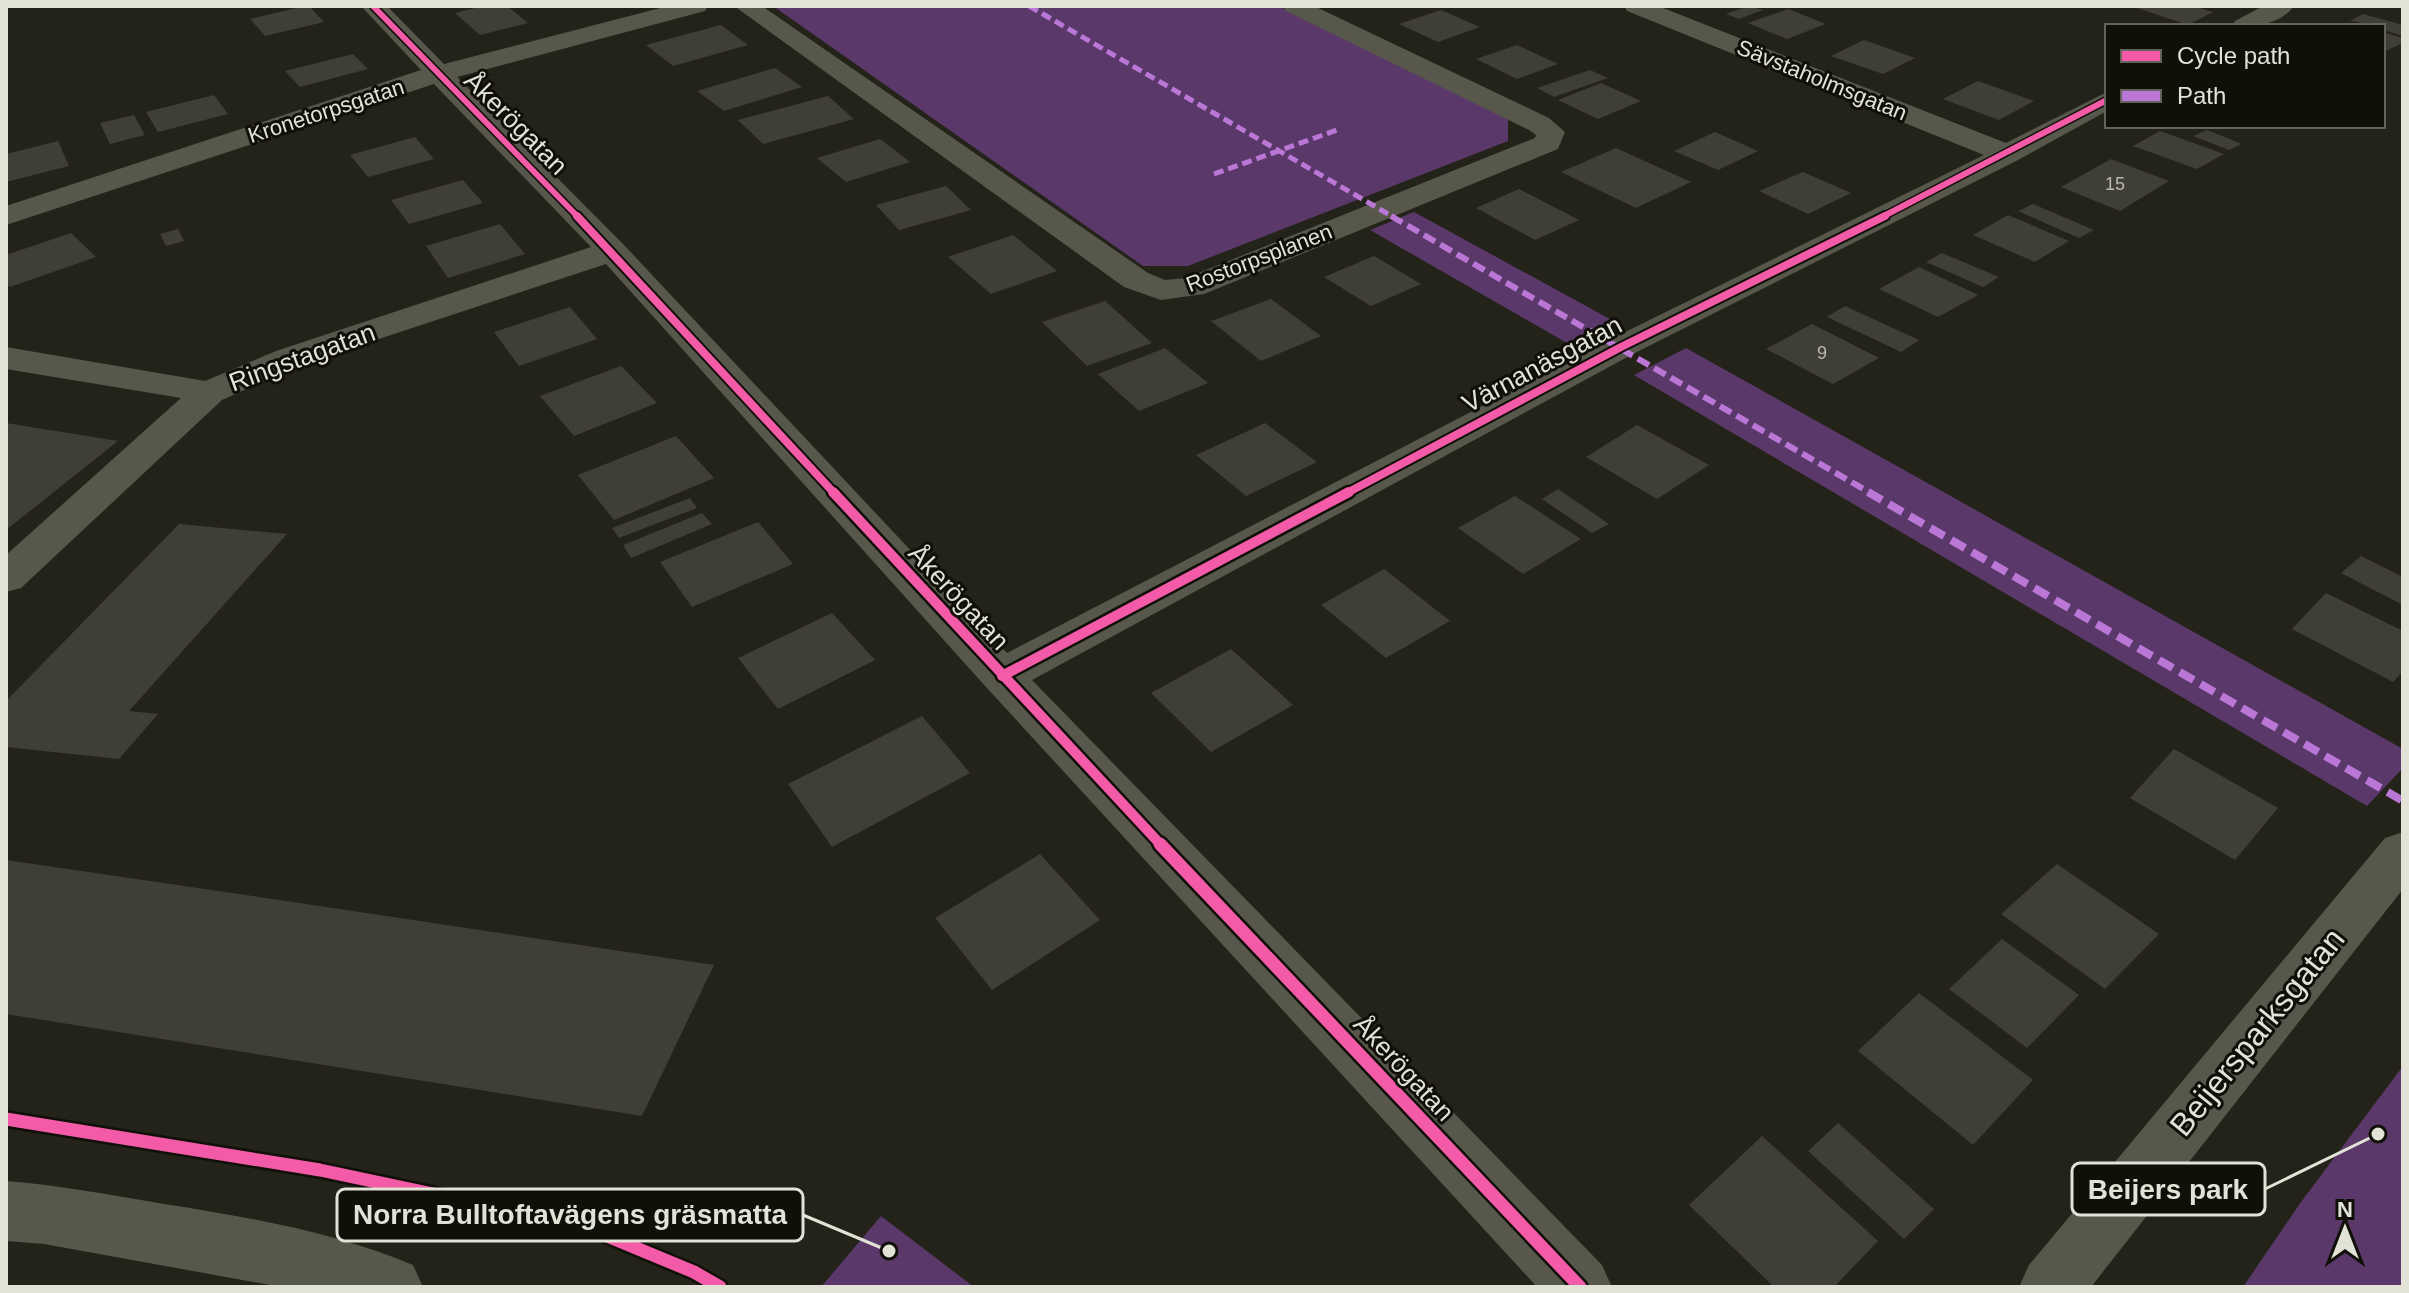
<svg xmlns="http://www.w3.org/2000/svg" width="2409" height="1293" viewBox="0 0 2409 1293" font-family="Arial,sans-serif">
<rect width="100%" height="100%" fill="#242319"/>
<path fill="#5a3869" d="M773,6h505l230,111v24l-320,125h-45z
M1414,212l205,112 -45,23 -204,-117z
M1686,348l717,401v19l-36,38 -733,-431z
M2403,1066v221h-160l58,-85z
M881,1216l93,71h-153z"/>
<path fill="#403f37" d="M305,6h4l15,16 -59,14 -15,-17z
M483,6h24l21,17 -48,12 -25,-22z
M1748,6l15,4 -24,9 -13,-5z
M2131,6h62l20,6 -25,13z
M1788,9l38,15 -39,15 -39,-16z
M1441,10l39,17 -42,15 -39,-18z
M2363,14l40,11v11l-20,-6v-4l-33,-5z
M721,25l27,20 -75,21 -27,-21z
M2383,32l20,6v5l-20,9z
M1864,40l51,18 -32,16 -52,-18z
M1517,45l41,19 -41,15 -41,-20z
M353,54l15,15 -68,18 -15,-16z
M775,68l27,19 -78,24 -27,-20z
M1590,70l18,8 -54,19 -17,-9z
M1978,81l56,20 -35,19 -56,-21z
M1601,83l40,18 -43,18 -40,-19z
M214,95l14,19 -70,18 -12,-20z
M828,96l26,23 -91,25 -25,-24z
M134,115l11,20 -35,9 -10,-21z
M2207,130l35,14 -13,6 -36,-14z
M2160,131l64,23 -27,15 -64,-23z
M1715,132l43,19 -40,19 -44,-19z
M415,137l19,22 -66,18 -18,-22z
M880,139l30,23 -64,20 -29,-24z
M58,141l11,25 -63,16v-28z
M1616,148l75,34 -55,26 -75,-36z
M2111,159l58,22 -49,30 -59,-24z
M1803,172l48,21 -43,21 -49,-23z
M463,180l20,23 -74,21 -18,-24z
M946,186l25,24 -72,20 -23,-25z
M1519,189l60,31 -44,20 -59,-32z
M2033,204l61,26 -15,8 -61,-27z
M2008,215l61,26 -34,21 -62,-27z
M500,224l25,30 -77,24 -22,-32z
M178,229l6,12 -18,5 -6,-12z
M71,233l25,24 -86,30 -4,-3v-29z
M1013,235l44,36 -66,23 -43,-37z
M1942,253l57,24 -16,10 -57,-25z
M1374,256l47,28 -50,22 -47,-29z
M1919,267l59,28 -40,22 -59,-28z
M1271,299l50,37 -60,25 -50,-40z
M1105,301l47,42 -65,23 -45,-44z
M1845,306l74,34 -18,12 -74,-35z
M570,307l27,32 -78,27 -25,-34z
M1812,324l67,34 -46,26 -67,-35z
M1165,348l43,35 -69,28 -41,-37z
M621,366l36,37 -83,33 -34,-40z
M6,423l112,18 -112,89z
M1265,423l52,39 -71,34 -50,-41z
M1637,425l72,40 -52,34 -71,-42z
M676,436l38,42 -100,42 -36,-45z
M1558,489l51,35 -17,9 -50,-34z
M1515,496l66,43 -58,35 -65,-46z
M690,498l7,10 -78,30 -7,-10z
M702,513l10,11 -81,34 -8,-13z
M758,522l35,42 -101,43 -32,-45z
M179,524l108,10 -158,177 29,3 -39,45 -113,-12v-46z
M2361,556l42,21v28l-62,-32z
M1384,569l66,52 -64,37 -65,-53z
M2326,593l77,38v40l-10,11 -101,-53z
M832,613l43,47 -97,49 -40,-51z
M1231,649l62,56 -82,47 -60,-59z
M922,716l48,57 -138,74 -44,-63z
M2174,749l104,59 -43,52 -105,-62z
M1040,854l60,66 -108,70 -57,-72z
M6,860l280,41 428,64 -72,151 -636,-102z
M2057,864l102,70 -54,55 -104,-75z
M2002,939l77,56 -52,53 -78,-59z
M1919,993l114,87 -60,65 -115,-94z
M1838,1123l96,86 -30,30 -96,-88z
M1762,1136l116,105 -44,46h-60l-85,-82z"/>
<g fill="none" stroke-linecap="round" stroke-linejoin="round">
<path fill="#57574c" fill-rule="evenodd" d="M361,6h26l57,58 224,-58h40l-3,5 -248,66 166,167 384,409 602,-313 375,-185 -357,-144 -3,-5h34l348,137 101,-51v19l-89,49 -385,194 -601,326 570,585 10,22h-75l-551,-600 -380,-423 -306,101 -78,35 -201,188 -15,4v-37l175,-157 -175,-29v-22l199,34 71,-30 315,-104 -157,-163 -428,141v-19l415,-136z
M734,6h28l386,267 17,7 21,-2 349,-140 1,-3 -7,-5 -243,-119 -3,-5h31l235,112 16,14 -7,17 -354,145 -43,6 -37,-13z
M2263,6h31c-15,20 -40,20 -62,20l3,-5z
M2403,832v57l-312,398h-72l10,-22 356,-427z
M6,1181c53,4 105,14 158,23 84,13 170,28 249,61l10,22h-142l-237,-43 -38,-3z"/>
<path stroke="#ba77d6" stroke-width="5" stroke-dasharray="10 5" stroke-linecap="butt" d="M1029,6l366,212
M1214,174l123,-44"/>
<path stroke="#ba77d6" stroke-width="6" stroke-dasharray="13 6" stroke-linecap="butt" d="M1391,216l481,278"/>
<path stroke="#ba77d6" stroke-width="8" stroke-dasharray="16 8" stroke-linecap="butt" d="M1868,492l535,309"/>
<g stroke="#100f08" stroke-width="9">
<path id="cycleway-far3" d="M373,6l206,212
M1880,218l227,-118"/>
</g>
<g stroke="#100f08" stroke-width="12">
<path id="cycleway-far2" d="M577,216l258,278
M1345,494l276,-147 264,-131"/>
</g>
<g stroke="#100f08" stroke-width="15">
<path id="cycleway-far1" d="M833,492l329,354
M1002,676l347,-184"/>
</g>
<g stroke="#100f08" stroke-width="18">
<path id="cycleway" d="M1160,844l420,443
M6,1119l314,51 263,56 111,46 26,15"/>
</g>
<use href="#cycleway-far3" stroke="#f35aa7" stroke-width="6"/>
<use href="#cycleway-far2" stroke="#f35aa7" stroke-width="8"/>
<use href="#cycleway-far1" stroke="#f35aa7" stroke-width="10"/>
<use href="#cycleway" stroke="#f35aa7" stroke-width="13"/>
</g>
<g text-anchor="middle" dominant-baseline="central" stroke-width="6" stroke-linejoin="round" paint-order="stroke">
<g font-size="18" fill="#bab9af">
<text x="2115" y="184">15</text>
<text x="1822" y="353">9</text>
</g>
<g font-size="22" fill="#e2e2d7" stroke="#100f08">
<text transform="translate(1822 80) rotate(22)">Sävstaholmsgatan</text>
<text transform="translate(326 111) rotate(-18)">Kronetorpsgatan</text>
<text transform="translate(1259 258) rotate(-21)">Rostorpsplanen</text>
</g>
<g font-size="26" fill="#e2e2d7" stroke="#100f08">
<text transform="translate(516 123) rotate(45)">Åkerögatan</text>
<text transform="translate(302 357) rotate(-20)">Ringstagatan</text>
<text transform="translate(1542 364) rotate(-28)">Värnanäsgatan</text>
<text transform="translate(959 597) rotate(47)">Åkerögatan</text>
<text transform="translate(1404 1068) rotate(47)">Åkerögatan</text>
</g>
<g font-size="32" fill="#e2e2d7" stroke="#100f08">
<text transform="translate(2257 1032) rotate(-51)">Beijersparksgatan</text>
</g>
</g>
<path fill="none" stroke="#e2e2d7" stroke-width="3" d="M2378 1134L2265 1189M889 1251L803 1215"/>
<g fill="#e2e2d7" stroke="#100f08" stroke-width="3">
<circle cx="2378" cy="1134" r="8"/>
<circle cx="889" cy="1251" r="8"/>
</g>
<g fill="#100f08" stroke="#e2e2d7" stroke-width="3">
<rect x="2072" y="1163" width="193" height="52" rx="8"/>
<rect x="337" y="1189" width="466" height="52" rx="8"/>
</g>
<g font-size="28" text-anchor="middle" font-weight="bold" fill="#e2e2d7">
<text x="2168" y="1199">Beijers park</text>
<text x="570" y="1224">Norra Bulltoftavägens gräsmatta</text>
</g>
<rect width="2409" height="1293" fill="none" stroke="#e2e2d7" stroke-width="16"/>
<rect x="2105" y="24" width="280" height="104" fill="#100f08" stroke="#64635b" stroke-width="2"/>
<rect x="2121" y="50" width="40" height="12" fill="#f35aa7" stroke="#64635b" stroke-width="2"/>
<text x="2177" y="64" font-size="24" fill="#e2e2d7">Cycle path</text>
<rect x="2121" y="90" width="40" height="12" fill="#ba77d6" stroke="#64635b" stroke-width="2"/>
<text x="2177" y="104" font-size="24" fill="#e2e2d7">Path</text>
<g transform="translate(2345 1229)" stroke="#100f08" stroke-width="6" paint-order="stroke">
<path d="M0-6L14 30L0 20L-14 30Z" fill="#e2e2d7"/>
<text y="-12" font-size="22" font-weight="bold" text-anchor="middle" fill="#e2e2d7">N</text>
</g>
</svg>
